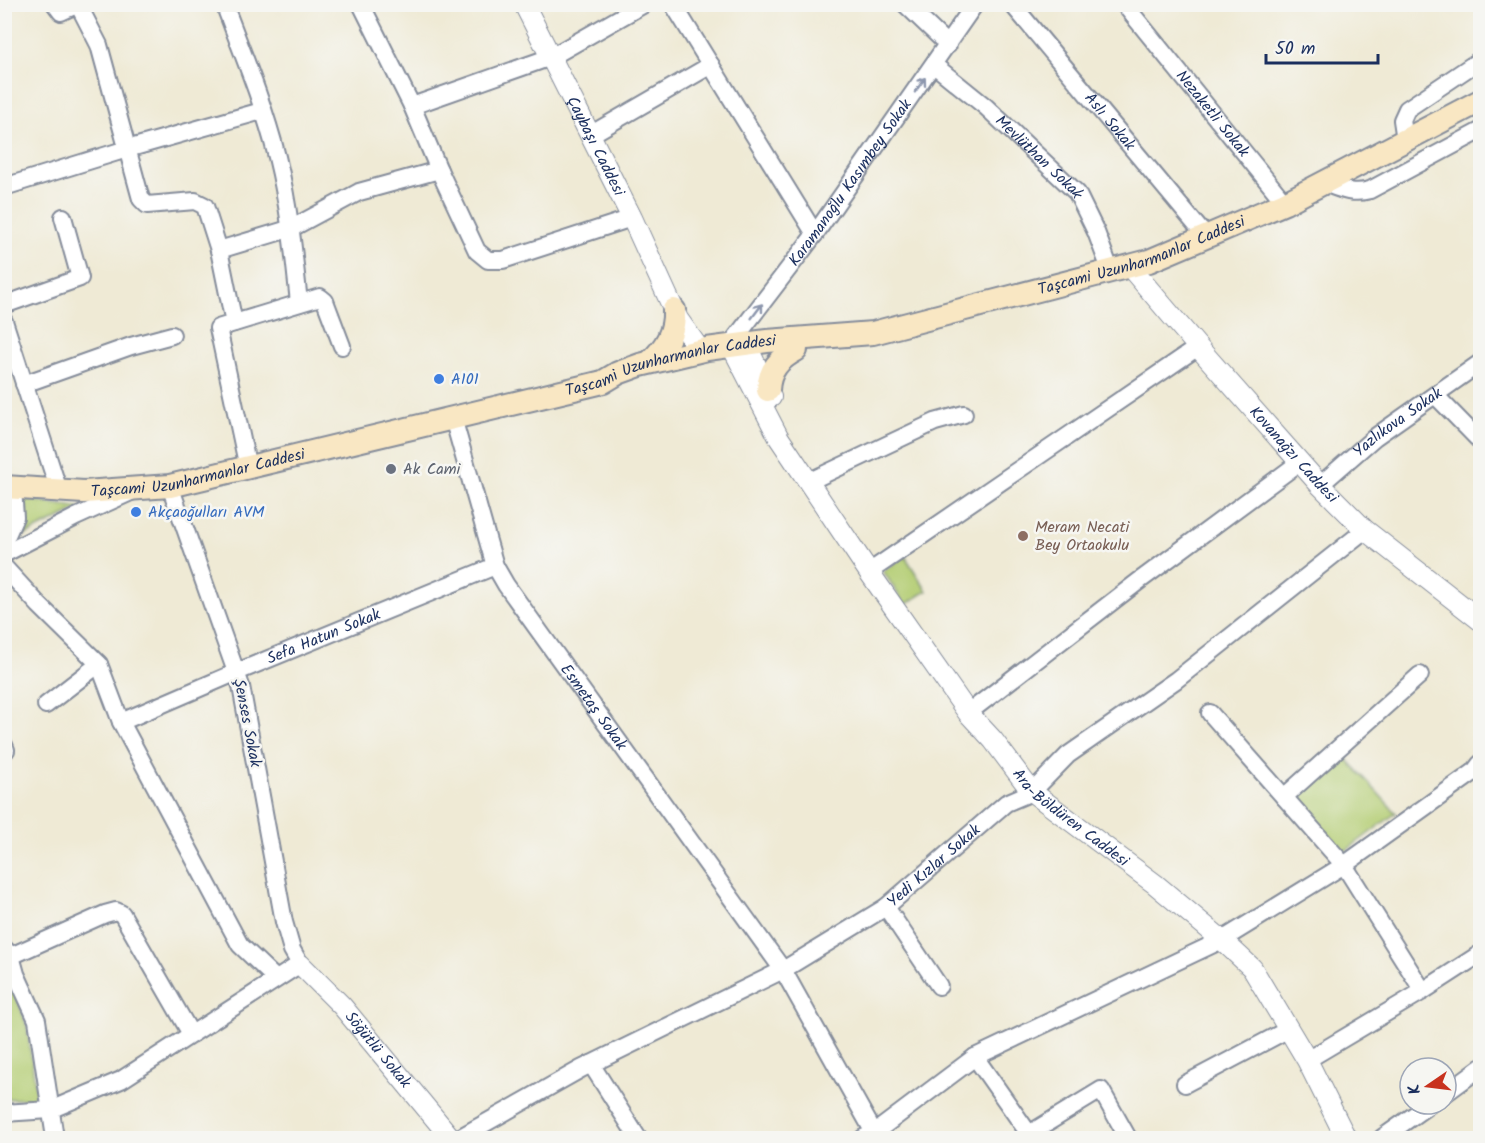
<svg xmlns="http://www.w3.org/2000/svg" width="1485" height="1143" viewBox="0 0 1485 1143" font-family="Kalam,sans-serif">
<rect width="100%" height="100%" fill="#f6f6f2"/>
<filter id="ink" filterUnits="userSpaceOnUse"><feTurbulence type="fractalNoise" baseFrequency=".0167" numOctaves="2"/><feDisplacementMap in="SourceGraphic" scale="12" xChannelSelector="R" yChannelSelector="G"/><feConvolveMatrix kernelMatrix="1 2 1 2 8 2 1 2 1" color-interpolation-filters="sRGB"/></filter>
<filter id="wash" filterUnits="userSpaceOnUse"><feTurbulence type="fractalNoise" baseFrequency=".008" numOctaves="4" result="noise"/><feDisplacementMap in="SourceGraphic" scale="24" xChannelSelector="R" yChannelSelector="G"/><feGaussianBlur stdDeviation="1.35" result="paint"/><feColorMatrix in="noise" values="0 0 0 0 0 0 0 0 0 0 0 0 0 0 0 0 0 1.4 0 .05"/><feComposite in="paint" operator="in"/></filter>
<g filter="url(#wash)">
<rect width="100%" height="100%" fill="#efead5"/>
<path fill="#b4cd73" stroke="#687e68" stroke-width="1.5" d="M24,499l57,9 -56,27z
M905,556l22,35 -22,14 -22,-34z
M1346,758l50,55 -57,43 -44,-57z
M4,963l23,63 10,73h-32z"/>
</g>
<g filter="url(#ink)">
<g fill="none" stroke-linecap="round" stroke-linejoin="round">
<g stroke="#858c9a" stroke-width="20">
<g id="minor">
<path d="M55,4l6,8 15,-7 5,5 18,35 42,154 6,6 48,-4 10,5 14,44"/>
<path d="M224,4c19,50 40,101 53,153 12,48 17,97 22,146"/>
<path d="M361,4l51,102 27,64 38,81 11,9h15l129,-42"/>
<path d="M673,4l142,230"/>
<path d="M905,4l43,41"/>
<path id="s1" d="M1012,4l195,234"/>
<path id="s2" d="M1124,4l161,199"/>
<path id="s3" d="M934,65l52,42 91,86 19,39 15,40"/>
<path d="M412,106l139,-49 93,-53"/>
<path d="M590,135l121,-70"/>
<path d="M1405,140l-3,-20 5,-11 73,-49"/>
<path d="M1324,183c16,6 28,12 46,7l110,-59"/>
<path d="M4,187l123,-38 135,-38"/>
<path d="M4,305l76,-27 -17,-61"/>
<path d="M4,321l55,170"/>
<path d="M234,323l-15,-73 73,-22 67,-36 80,-22"/>
<path id="s4" d="M727,349l88,-115 160,-230"/>
<path d="M24,384l107,-38 41,-11"/>
<path d="M1436,396l44,45"/>
<path id="s5" d="M453,418l42,148 11,19 277,385 94,168"/>
<path d="M248,468l-30,-140 102,-31 5,4 17,45"/>
<path d="M810,481l125,-59 29,-8"/>
<path id="s6" d="M1320,485l55,-48 105,-74"/>
<path d="M4,542l11,-25 -2,-29"/>
<path d="M4,554l72,-37 55,-25"/>
<path d="M4,567l35,38 60,59 22,58 119,223 36,34"/>
<path d="M869,572l329,-225"/>
<path d="M46,705l53,-41"/>
<path d="M968,713l171,-132 161,-119"/>
<path d="M1210,713l134,152 79,126"/>
<path id="s7" d="M121,722l116,-50 258,-106"/>
<path d="M4,745l2,5"/>
<path d="M1284,797l136,-122"/>
<path d="M886,907l53,79"/>
<path d="M4,948l7,8 5,18 21,46 18,118"/>
<path d="M11,956l94,-42 11,-3 6,3 69,120"/>
<path d="M975,1057l57,81"/>
<path d="M1307,1060l116,-69 57,-37"/>
<path d="M591,1064l47,74"/>
<path d="M1185,1084l104,-55"/>
<path d="M1446,1093l34,-25"/>
<path d="M4,1113l46,-3 71,-30 179,-116 -8,-14 -8,-28 -43,-236 -71,-200"/>
<path d="M1029,1134l72,-44 27,48"/>
<path id="s8" d="M459,1138l122,-69 202,-99 103,-63 120,-104 26,-11 36,-37 108,-75 189,-150"/>
<path d="M863,1138l11,-5 101,-76 247,-117 122,-75 130,-93 6,-8"/>
<path d="M1382,1138l48,-34"/>
</g>
</g>
<g stroke="#858c9a" stroke-width="22">
<g id="tertiary">
<path id="s9" d="M524,4l108,214 46,101 22,31"/>
<path id="s10" d="M1130,267l68,80 122,138 45,45 115,90"/>
<path d="M746,344l25,53"/>
<path id="s11" d="M731,345l48,93 90,134 99,141 25,27 39,52 123,92 67,56 30,28 55,92 39,78"/>
<path id="s12" d="M300,964l42,42 109,132"/>
</g>
</g>
<g stroke="#858c9a" stroke-width="26">
<g id="secondary">
<path d="M650,362c16,-15 25,-30 24,-52"/>
<path d="M768,390c1,-20 11,-31 28,-40"/>
<path id="s13" d="M4,487l80,5 86,-6 433,-104 15,-9 22,-8 67,-16 60,-8 106,-8 276,-72 136,-58 195,-102"/>
</g>
</g>
<use href="#minor" stroke="#fff" stroke-width="16"/>
<use href="#tertiary" stroke="#fff" stroke-width="20"/>
<use href="#secondary" stroke="#f9e7c3" stroke-width="22"/>
</g>
<defs><path id="oneway-shaft" d="M-6 0H5M1.5-3L5.5 0L1.5 3" fill="none" stroke-width="1.6" stroke-linecap="round" stroke-linejoin="round" transform="scale(1.5)"/></defs>
<g stroke="#8d97ae">
<use href="#oneway-shaft" transform="translate(920 85) rotate(-55)"/>
<use href="#oneway-shaft" transform="translate(757 311) rotate(-53)"/>
</g>
</g>
<g fill="#3f7fe0" stroke="#f6f6f2" stroke-width="2">
<circle cx="439" cy="379" r="6"/>
<circle cx="136" cy="512" r="6"/>
</g>
<circle fill="#6b7280" stroke="#f6f6f2" stroke-width="2" cx="391" cy="469" r="6"/>
<circle fill="#8d6e63" stroke="#f6f6f2" stroke-width="2" cx="1023" cy="536" r="6"/>
<g text-anchor="middle" dominant-baseline="central" stroke-width="5" stroke-linejoin="round" paint-order="stroke">
<g font-size="16" fill="#1b2f5e" stroke="#f6f6f2">
<text stroke="none"><textPath href="#s2" startOffset="141">Nezaketli Sokak</textPath></text>
<text stroke="none"><textPath href="#s1" startOffset="153">Aslı Sokak</textPath></text>
<text stroke="none"><textPath href="#s9" startOffset="159">Çaybaşı Caddesi</textPath></text>
<text stroke="none"><textPath href="#s3" startOffset="140">Mevlüthan Sokak</textPath></text>
<text stroke="none"><textPath href="#s4" startOffset="207">Karamanoğlu Kasımbey Sokak</textPath></text>
<text stroke="none"><textPath href="#s13" startOffset="1168">Taşcami Uzunharmanlar Caddesi</textPath></text>
<text stroke="none"><textPath href="#s13" startOffset="682">Taşcami Uzunharmanlar Caddesi</textPath></text>
<text stroke="none"><textPath href="#s6" startOffset="100">Yazlıkova Sokak</textPath></text>
<text stroke="none"><textPath href="#s10" startOffset="249">Kovanağzı Caddesi</textPath></text>
<text stroke="none"><textPath href="#s13" startOffset="196">Taşcami Uzunharmanlar Caddesi</textPath></text>
<text stroke="none"><textPath href="#s7" startOffset="220">Sefa Hatun Sokak</textPath></text>
<text stroke="none"><textPath href="#s5" startOffset="326">Esmetaş Sokak</textPath></text>
<text transform="translate(247 723) rotate(79)">Şenses Sokak</text>
<text stroke="none"><textPath href="#s11" startOffset="586">Ara-Böldüren Caddesi</textPath></text>
<text stroke="none"><textPath href="#s8" startOffset="549">Yedi Kızlar Sokak</textPath></text>
<text stroke="none"><textPath href="#s12" startOffset="116">Söğütlü Sokak</textPath></text>
</g>
<g font-size="16" fill="#366cbe" stroke="#f6f6f2" text-anchor="start">
<text x="451" y="379">A101</text>
<text x="148" y="512">Akçaoğulları AVM</text>
</g>
<g font-size="16" fill="#5b616d" stroke="#f6f6f2" text-anchor="start">
<text x="403" y="469">Ak Cami</text>
</g>
<g font-size="16" fill="#785e54" stroke="#f6f6f2" text-anchor="start">
<text x="1035" y="527">Meram Necati<tspan x="1035" dy="18">Bey Ortaokulu</tspan></text>
</g>
</g>
<rect width="1485" height="1143" fill="none" stroke="#f6f6f2" stroke-width="24"/>
<g transform="translate(1428 1086) rotate(256)"><circle r="28" fill="#f6f6f2" stroke="#9ea6b7" stroke-width="1.5"/>
<path d="M0-4.5L10 22L0 15L-10 22Z" fill="#c8321e"/>
<text y="-9" font-size="16" font-weight="bold" text-anchor="middle" fill="#1b2f5e">K</text>
</g>
<path d="M1266 54v9h112v-9" fill="none" stroke="#1b2f5e" stroke-width="3"/>
<text x="1275" y="54" font-size="18" fill="#1b2f5e" stroke="#f6f6f2" stroke-width="4.5" paint-order="stroke">50 m</text>
</svg>
